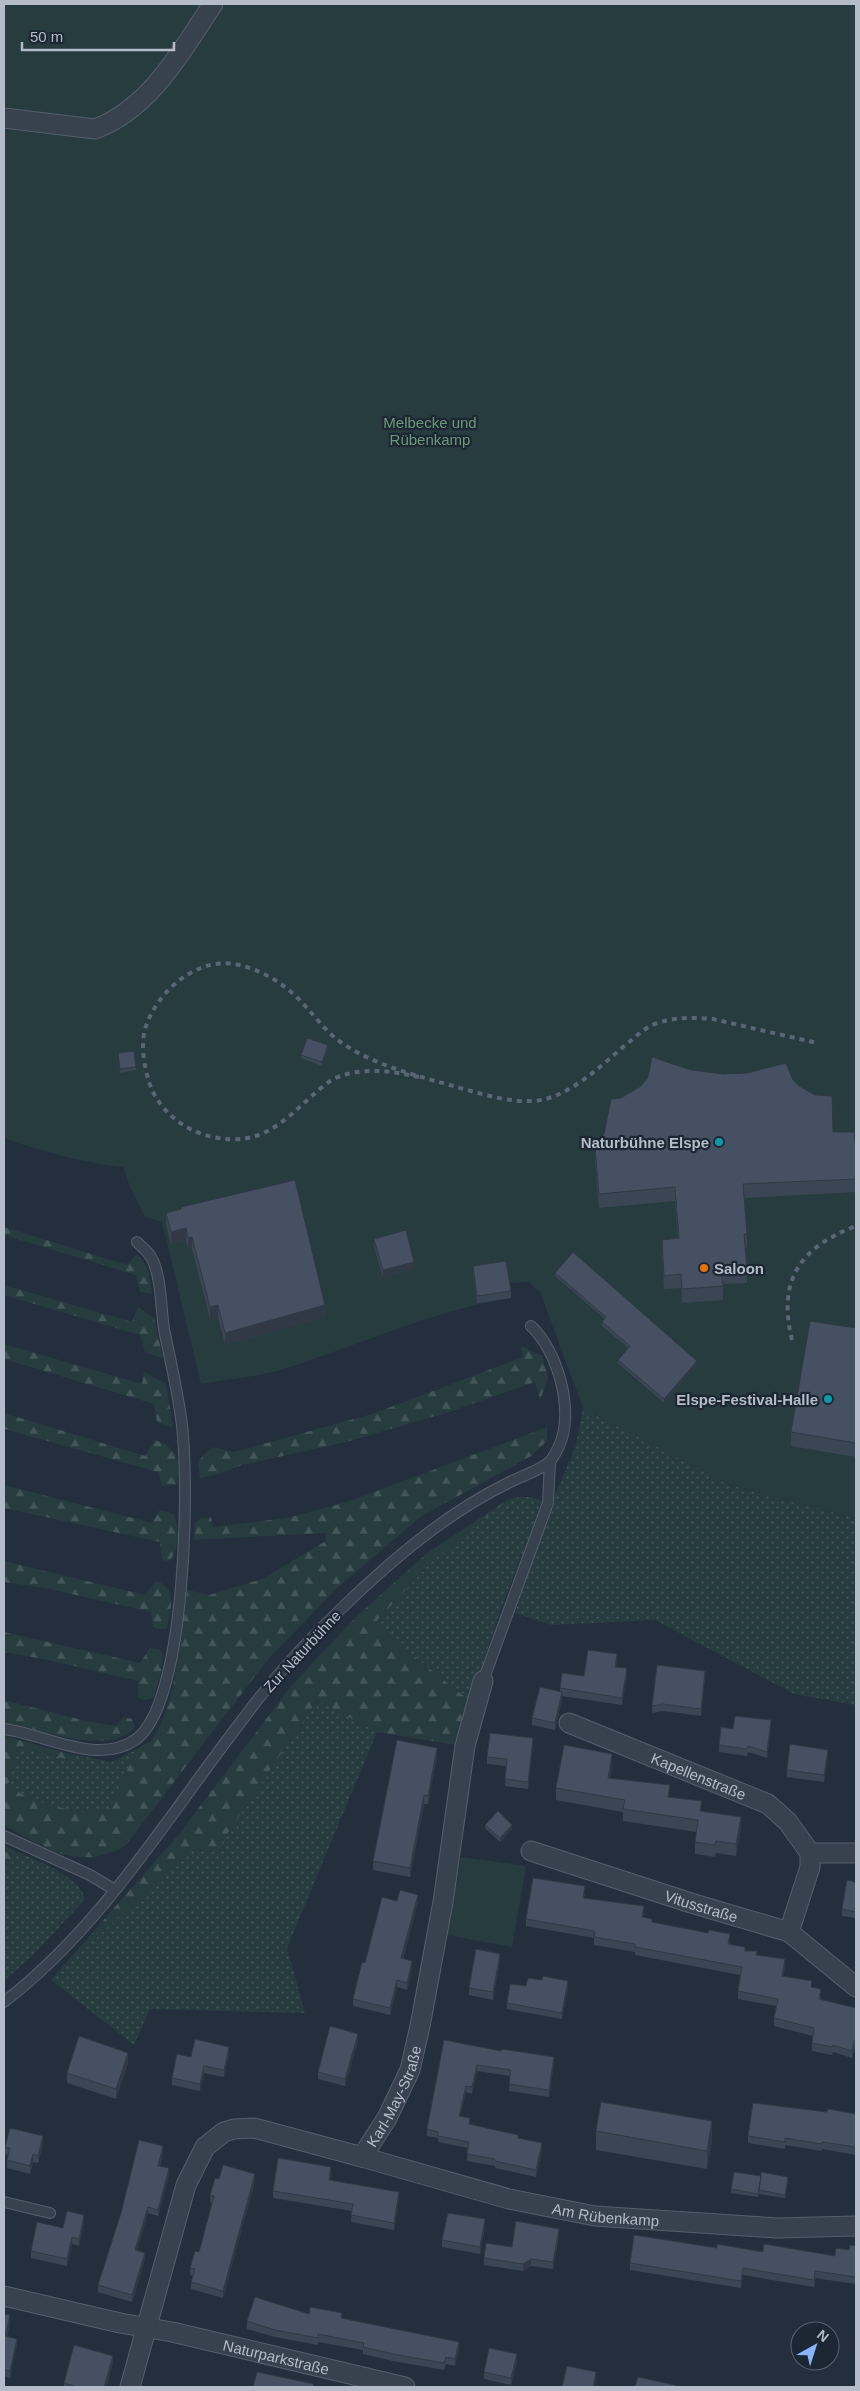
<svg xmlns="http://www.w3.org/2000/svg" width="860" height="2391" viewBox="0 0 860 2391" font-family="Helvetica,sans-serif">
<defs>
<pattern id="grass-dots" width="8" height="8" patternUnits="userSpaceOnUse" patternTransform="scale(1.25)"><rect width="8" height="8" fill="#263c3f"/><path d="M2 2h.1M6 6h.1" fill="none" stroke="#435659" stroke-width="1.8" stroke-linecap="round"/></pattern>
<pattern id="forest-firs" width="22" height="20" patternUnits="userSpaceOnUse" patternTransform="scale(1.25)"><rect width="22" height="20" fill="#263c3f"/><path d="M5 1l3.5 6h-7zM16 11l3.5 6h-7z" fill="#435659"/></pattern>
</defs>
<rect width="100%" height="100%" fill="#242f3e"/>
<path fill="url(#grass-dots)" d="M583,1408l147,77 126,33v187l-62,-11 -139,-74 -103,5 -37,-12 36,-109 24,-56z
M519,1497h14l10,5 -44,112 -28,88 -97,-78 58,-63 77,-62z
M317,1700l60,32 -90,216 18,65 -155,-4 -16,36 -83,-65 139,-130 25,2z
M19,1747l50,13 1,-6 42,8 25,-13 -28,60c-9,1 -19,4 -28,3 -23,-3 -55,-12 -73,-27z
M11,1849c22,10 68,26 74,50l-48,52 -33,30v-114l5,1 6,-13z"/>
<path fill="url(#forest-firs)" d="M4,1227l123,38 10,-11 11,14 4,26 -12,-2 -4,-17 -132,-40z
M4,1285l128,37 6,-15 16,11 9,40 -18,-6 -5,-17 -136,-40z
M4,1344l138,40 2,-12 22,12 7,43 -16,-5 -3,-18 -150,-45z
M521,1346l21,10 6,22 -8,22 -5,-18 -86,30 -103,30 -104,23 -23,9 -19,4 -2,-17 14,-14 22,5 138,-38 151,-57z
M4,1413l141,43 10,-16c24,9 27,22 21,45l-14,1 -4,-14 -154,-43z
M547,1427v14l-16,15 -109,60 -84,71 -69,71 -144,188c-46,26 -80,2 -121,-21v-89l66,18 -1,6 -50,-13 -11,38c15,13 53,24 73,27 9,1 19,-2 28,-3l28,-60 15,-9 11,-20 10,-33 14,-97 22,5 53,-16 64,-38v-8l-132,7 1,-17 6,-5 10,-1 2,10 74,-9 60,-16z
M4,1485l148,38 8,-13 14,4c5,16 7,35 -5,47l-7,-1 -2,-18 -156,-34z
M509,1499l-77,62 -58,63 97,78 -15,43 -79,-13 -60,-32 -102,152 -25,-2 -139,130 128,-146 113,-149 63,-67 71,-64z
M4,1561l141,34 11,-14c23,7 14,30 11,48h-10l-4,-3 -2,-14 -106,-24 -41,-6z
M4,1632l136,31 10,-15 9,1 4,6 -2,19 -8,24 -9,2 -6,-3v-16l-90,-21 -44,-8z
M4,1700l78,20 34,6 8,-9 8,2 3,8c-26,31 -96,1 -131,-4z
M4,1845l7,4 4,6 -6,13 -5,-1z"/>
<path fill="#263c3f" d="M4,4h852v1514l-126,-33 -147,-77 -43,-116 -11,-10 -20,1 2,15c-78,12 -149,46 -224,70 -27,9 -58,11 -86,16l-39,-162 -17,-5 -15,-30 -7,-20c-41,-4 -81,-16 -119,-29z
M461,1857l65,9 -14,81 -65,-12z"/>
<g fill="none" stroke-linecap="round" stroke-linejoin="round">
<g stroke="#565f6c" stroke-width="12">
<path id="service" d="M483,1681l65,-178 2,-41
M4,1729c41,5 93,37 131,11 52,-35 55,-262 46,-322 -4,-30 -11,-59 -17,-89 -3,-20 -3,-54 -12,-70 -3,-7 -10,-12 -15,-17
M4,1836l86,39 25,15
M4,2002c99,-76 164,-186 239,-283 30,-41 65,-79 102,-114 49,-47 102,-92 163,-122 11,-6 33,-13 41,-21 4,-3 8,-12 10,-16 16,-34 -1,-95 -28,-120
M4,2202l46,11"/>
</g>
<g stroke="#565f6c" stroke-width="21">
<g id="minor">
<path d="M4,118l91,11c55,-20 87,-79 118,-125"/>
<path id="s1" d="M569,1723l199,81 20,18 22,31h46"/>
<path id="s2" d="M531,1851l160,52 98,29 67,55"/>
<path d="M789,1932l21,-65v-14"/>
<path id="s3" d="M362,2157l147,42 86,17 182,12 79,-2"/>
<path id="s4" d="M4,2296l116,27 52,9 233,55"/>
<path id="s5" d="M130,2387l56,-202 19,-38 19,-15 10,-3 20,-1 108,29 25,-39 23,-48 10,-44 23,-124 22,-156 18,-65"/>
</g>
</g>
<use href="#service" stroke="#38414e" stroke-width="10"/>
<use href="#minor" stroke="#38414e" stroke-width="19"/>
<path stroke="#5a6575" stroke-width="4" stroke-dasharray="5 5" stroke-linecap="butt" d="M419,1077c-27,-6 -54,-10 -81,0 -10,4 -18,12 -25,18 -32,29 -54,52 -100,42 -29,-6 -55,-27 -64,-55 -5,-17 -9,-39 -3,-56 13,-38 56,-73 97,-60 25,7 47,22 64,42 10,11 20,24 32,33 35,25 80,35 121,47 23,6 46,14 71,13 33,0 68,-33 92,-54 10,-8 18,-16 29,-22 20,-8 41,-8 61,-6l104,24
M792,1340c-15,-61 9,-93 64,-114"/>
</g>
<path fill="#3b4654" d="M328,1049l-6,17 -21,-8v-3z
M118,1053l18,14v3l-16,3z
M691,1070l32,4 70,6 40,52 23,19v41l-112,6 3,36v14h-2l2,21v14l-24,1v16l-41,3 -1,-15 -17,1 -2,-36v-13l16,-2 -3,-37 -76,7 -4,-46v-14l9,-14 17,-36z
M166,1213l159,104 -100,28 -7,-28 -8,2 -18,-70h-4l-2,-9 -15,4 -5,-20z
M374,1239l40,30 -31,9 -9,-32z
M473,1266l38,25v7l-34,5 -4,-29z
M555,1273l142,91 -33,39 -46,-40v-3l10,-12 -26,-22v-4l3,-3 -50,-43z
M856,1328v129l-65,-11v-14z
M617,1661l-1,6 11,8 -5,30 -60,-9v3l-7,31 -23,-5v-7l28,-27v-3l24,-12z
M705,1678l-4,38 -38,-5 -11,2v-7z
M771,1726l-4,32 -19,-6 -1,4 -28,-4v-7l14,-16z
M533,1746l-5,43 -23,-3 1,-20 -19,-2v-7z
M437,1757l-9,47h-4l-14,73 -37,-7v-9z
M828,1757l-4,25 -37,-5v-7z
M612,1766l-2,12 60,19 71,31 -5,28 -20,-3 -1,4 -20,-3v-12l1,-10 -73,-11v-9l-67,-12v-12z
M485,1825l27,4 -12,13 -15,-14z
M856,1882v36l-14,-2v-7z
M585,1894l-1,4 60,15 -1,4 9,5 78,20v2l55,23 -2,9 29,11 9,10v2l35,9v41h-2l-2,9 -19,-6 -1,3 -20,-4v-8l1,-7 -39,-10v-8l2,-12 -38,-7v-8l2,-16 -105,-20v-3l-41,-7v-7l-68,-12v-7z
M397,1901l21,1 -15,57 9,9 -5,22 -10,-3 -7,28 -37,-9v-7l12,-36z
M500,1961l-7,39 -24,-5v-7z
M542,1980l26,7 -6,32 -55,-10v-6l19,-17z
M444,2040l110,23 -5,34 -40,-6 1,-15 -33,-5 -5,23 -6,-2 -6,24 10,9 48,13 24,12 -6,27 -41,-9v-2l-28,-5 1,-13 -30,-6v-4l-11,-2v-7z
M358,2041l-13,45 -27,-7v-7z
M229,2054l-5,23 -20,-4 -4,18 -28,-6v-7l19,-21z
M128,2063l-12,36 -49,-16v-10z
M827,2112l29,2v41l-34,-6v2l-37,-6v4l-37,-6v-7z
M596,2131l116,9 -5,29 -111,-19z
M43,2143l-5,20 -5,-1 -3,12 -23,-6v-8l1,-5 -3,-1v-7z
M163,2153l-3,13 9,9 -11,41 -10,-3 -11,37 8,9 -13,43 -34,-10v-7z
M331,2174l-1,6 69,19 -5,31 -43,-8 1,-11 -79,-13v-7z
M219,2179l36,2 -32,117 -32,-9v-7l2,-6 -3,-1v-7l9,-16 13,-49 -2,-1v-7z
M788,2181l-3,17 -26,-4v-6l-1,9 -27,-4v-4z
M84,2222l-5,24 -7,-2 -5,22 -36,-8v-7l32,-23z
M485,2227l-5,27 -38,-7v-7z
M559,2236l-6,33 -22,-3 -8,5 -39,-6v-7l28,-11z
M856,2246v38l-41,-6 -1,9 -71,-12 -2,13 -111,-18v-7l87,-15 46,4 72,4z
M4,2314l6,8 -3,14 10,9 -7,33 -6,-2z
M309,2314l33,4 117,31 -4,17 -9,-2 -2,6 -51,-9 -30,-7v-4l-45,-8v3l-43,-8 -28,-8v-8z
M517,2361l-6,24 -27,-6v-7z
M113,2363l-7,24h-42v-4z"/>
<path fill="#303945" d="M328,1045v4l-6,17v-4z
M186,1228v12l-15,4v-12z
M192,1237v12h-4v-11z
M414,1262v7l-31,9v-8z
M218,1305v12l-8,2v-12z
M325,1305v12l-100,28v-12z
M697,1361v3l-33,39v-4z
M627,1668v7l-5,30v-7z
M705,1671v7l-4,38v-7z
M562,1692v7l-7,31v-7z
M771,1720v6l-4,32v-6z
M533,1738v8l-5,43v-7z
M437,1748v9l-9,47v-8z
M828,1750v7l-4,25v-7z
M612,1754v12l-4,24v-12z
M424,1795v9l-14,73v-9z
M741,1817v11l-5,28v-12z
M512,1825v4l-12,13v-4z
M418,1895v7l-17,63v-7z
M500,1954v7l-7,39v-8z
M785,1959v8l-3,17v-8z
M412,1961v7l-5,22v-7z
M397,1980v7l-7,28v-7z
M568,1981v6l-6,32v-6z
M358,2034v7l-13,45v-7z
M854,2041v8l-2,9v-7z
M229,2047v7l-5,23v-7z
M128,2053v10l-12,36v-10z
M554,2057v6l-5,34v-7z
M477,2065v6l-5,23v-7z
M204,2066v7l-4,18v-7z
M466,2086v6l-7,30v-6z
M712,2121v19l-5,29v-18z
M43,2136v7l-5,20v-7z
M542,2143v7l-6,27v-7z
M163,2146v7l-5,19v-6z
M33,2154v8l-3,12v-8z
M169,2168v7l-11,41v-6z
M255,2174v7l-32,117v-7z
M399,2192v7l-5,31v-7z
M148,2207v6l-13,43v-6z
M84,2215v7l-5,24v-7z
M485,2219v8l-5,27v-7z
M559,2229v7l-6,33v-7z
M72,2237v7l-5,22v-7z
M145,2253v6l-13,43v-7z
M531,2259v7l-8,5v-7z
M743,2268v7l-2,13v-7z
M10,2315v7l-5,20v-6z
M17,2339v6l-7,33v-7z
M459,2342v7l-4,17v-7z
M517,2354v7l-6,24v-7z
M113,2356v7l-7,24h-2z
M596,2372v7l-1,8h-2z"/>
<path fill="#455162" stroke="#303945" d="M307,1038l21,7 -6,17 -21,-7z
M134,1051l2,16 -16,2 -2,-16z
M652,1057l39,13 32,4 24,-1 39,-10 7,17 6,6 16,9 17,1 1,36h21l2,19v28l-113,5 4,50h-3l3,35 -26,2 2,15 -41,3 -1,-15 -17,2 -2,-36 17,-2 -4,-51 -76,7 -4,-46 9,-14 7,-35 10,-1 20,-12 7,-9z
M295,1180l30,125 -100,28 -7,-28 -8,2 -18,-70 -4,1 -2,-10 -15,4 -5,-19 15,-4v-2z
M406,1230l8,32 -31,8 -9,-31z
M573,1252l124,109 -33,38 -46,-39 12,-14 -28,-24 4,-5 -51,-44z
M506,1261l5,30 -34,5 -4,-30z
M810,1321l46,7v115l-65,-11z
M588,1650l29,4 -2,13 12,1 -5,30 -62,-10 2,-15 22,3z
M657,1665l48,6 -4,38 -38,-5 -11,2z
M540,1687l22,5 -7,31 -23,-5z
M735,1716l36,4 -4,32 -19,-6 -1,3 -28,-4 2,-18 12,2z
M490,1733l43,5 -5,44 -23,-3 2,-20 -20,-2z
M397,1740l40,8 -9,48 -4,-1 -14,73 -37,-7z
M790,1744l38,6 -4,25 -37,-5z
M564,1745l48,9 -4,24 62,7 -2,12 34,4 -2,10 41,6 -5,27 -20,-3 -1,4 -20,-3 3,-22 -75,-11 2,-9 -69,-12z
M498,1811l14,14 -12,13 -15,-13z
M533,1878l52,8 -2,12 61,8 -2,11 10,2v3l56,11 1,-3 21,4 -2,10 17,3v4h12l-1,4 29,4 -3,17 30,5 -1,6 10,2 -2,10 37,9v33h-2l-2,10 -19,-6 -1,2 -20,-4 2,-15 -40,-10 4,-19 -40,-8 4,-24 -107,-20v-3l-41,-7 1,-6 -69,-12z
M847,1880l9,2v30l-14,-3z
M400,1890l18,5 -17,63 11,3 -5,22 -10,-3 -7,28 -37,-9 9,-37 3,1 17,-66 15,4z
M476,1949l24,5 -7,38 -24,-4z
M543,1976l25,5 -6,32 -55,-10 3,-19 16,2 2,-8 14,2z
M330,2026l28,8 -13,45 -27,-7z
M79,2036l49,17 -12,36 -49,-16z
M195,2039l34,8 -5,23 -20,-4 -4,18 -28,-6 5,-24 14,3z
M444,2040l57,11 1,-2 52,8 -5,33 -40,-6 2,-14 -34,-5 -5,22 -6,-1 -7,30 11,2 -1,6 49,11v3l24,5 -6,27 -41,-9v-2l-28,-5 2,-12 -31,-6v-4l-11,-3z
M601,2102l111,19 -5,30 -111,-20z
M753,2103l74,9 1,-3 28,5v33l-34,-5v2l-37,-6v4l-37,-6z
M10,2128l33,8 -5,20 -5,-2 -3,12 -23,-6 3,-12 -5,-1z
M139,2140l24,6 -5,20 11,2 -11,42 -10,-3 -13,43 10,3 -13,42 -34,-10 23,-72z
M278,2158l53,9 -2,13 70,12 -5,31 -43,-8 2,-11 -80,-13z
M223,2165l32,9 -32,117 -32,-9 4,-13 -5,-1 5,-17 4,1 15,-56 -4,-1 5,-17 4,1z
M734,2172l27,4v-4l27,5 -3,18 -26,-5 2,-14 -3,18 -27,-5z
M67,2211l17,4 -5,24 -7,-2 -5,22 -36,-8 6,-29 26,6z
M448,2213l37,6 -5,28 -38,-7z
M516,2221l43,8 -6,33 -22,-3 -8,5 -39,-6 2,-15 26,4z
M634,2235l83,13v-4l46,8 1,-8 71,12 1,-8 13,2 1,-5 6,1v31l-41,-6 -1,9 -71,-12 -2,13 -111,-18z
M255,2297l54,17 1,-7 32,6 -1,5 118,24 -4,17 -9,-2 -2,6 -51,-9 -30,-7 1,-4 -46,-9v4l-43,-8 -28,-9z
M4,2314l6,1 -5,21 12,3 -7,32 -6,-1z
M74,2345l39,11 -9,31h-26l-14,-4z
M489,2348l28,6 -6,24 -27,-6z
M567,2366l29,6 -3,15h-31z
M257,2372l57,12 -1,3h-60z
M638,2377l41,9v1h-44z"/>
<g fill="#0f9aa8" stroke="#1d2633" stroke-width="2">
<circle cx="719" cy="1142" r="5"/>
<circle cx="828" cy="1399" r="5"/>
</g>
<circle fill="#e8710a" stroke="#1d2633" stroke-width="2" cx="704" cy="1268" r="5"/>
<g text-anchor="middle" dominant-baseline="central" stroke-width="4.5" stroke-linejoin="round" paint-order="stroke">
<g font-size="15" fill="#6b9a76" stroke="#1d2633">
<text x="430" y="422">Melbecke und<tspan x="430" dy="17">Rübenkamp</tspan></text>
</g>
<g font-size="15" font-weight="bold" fill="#b4bcc9" stroke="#1d2633" text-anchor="end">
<text x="709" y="1142">Naturbühne Elspe</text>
<text x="714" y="1268" text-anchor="start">Saloon</text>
<text x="818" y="1399">Elspe-Festival-Halle</text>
</g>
<g font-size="15" fill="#b4bcc9" stroke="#1d2633">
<text transform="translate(302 1651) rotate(-47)">Zur Naturbühne</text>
<text stroke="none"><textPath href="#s1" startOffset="140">Kapellenstraße</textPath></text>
<text stroke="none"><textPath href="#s2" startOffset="179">Vitusstraße</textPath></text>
<text stroke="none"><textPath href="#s5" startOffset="488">Karl-May-Straße</textPath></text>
<text stroke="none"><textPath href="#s3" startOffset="251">Am Rübenkamp</textPath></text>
<text stroke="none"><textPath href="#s4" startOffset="279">Naturparkstraße</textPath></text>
</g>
</g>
<rect width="860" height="2391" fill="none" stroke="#b4bcc9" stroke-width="10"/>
<g transform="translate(815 2346) rotate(39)"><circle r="24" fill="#1d2633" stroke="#59626f"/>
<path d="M0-4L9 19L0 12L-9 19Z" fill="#8ab4f8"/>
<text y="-8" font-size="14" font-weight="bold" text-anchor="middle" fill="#b4bcc9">N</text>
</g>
<path d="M22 42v8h152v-8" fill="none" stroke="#b4bcc9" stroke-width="2.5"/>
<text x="30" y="42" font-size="15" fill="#b4bcc9" stroke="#1d2633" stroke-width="4" paint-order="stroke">50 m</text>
</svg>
